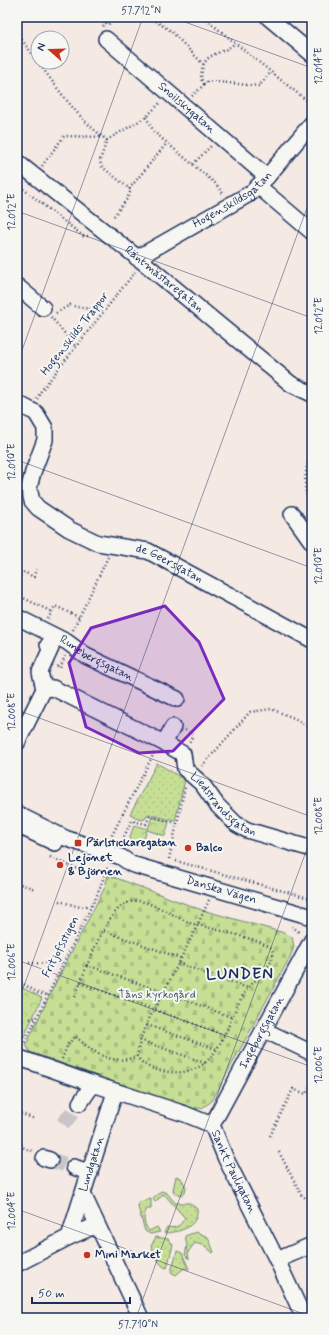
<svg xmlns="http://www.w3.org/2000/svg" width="329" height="1335" viewBox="0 0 329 1335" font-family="Mynerve,sans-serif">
<defs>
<pattern id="grass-dots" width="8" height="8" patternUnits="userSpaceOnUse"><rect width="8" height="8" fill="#c7df95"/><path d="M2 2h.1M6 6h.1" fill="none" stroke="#aac083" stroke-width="1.8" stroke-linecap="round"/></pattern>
<pattern id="cemetery-stones" width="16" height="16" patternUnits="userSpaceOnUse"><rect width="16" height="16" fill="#c7df95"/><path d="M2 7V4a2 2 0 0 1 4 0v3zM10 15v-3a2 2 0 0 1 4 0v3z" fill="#aac083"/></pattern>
<pattern id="park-crowns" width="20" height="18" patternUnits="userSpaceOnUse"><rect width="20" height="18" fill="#c7df95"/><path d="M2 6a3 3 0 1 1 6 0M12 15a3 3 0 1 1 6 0" fill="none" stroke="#aac083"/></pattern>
</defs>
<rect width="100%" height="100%" fill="#f4e9e3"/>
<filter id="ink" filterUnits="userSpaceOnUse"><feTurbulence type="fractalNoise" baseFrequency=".025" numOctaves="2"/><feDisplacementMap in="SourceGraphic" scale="8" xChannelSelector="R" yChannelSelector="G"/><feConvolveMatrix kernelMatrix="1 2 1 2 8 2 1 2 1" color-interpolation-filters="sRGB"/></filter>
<g filter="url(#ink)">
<path fill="url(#grass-dots)" stroke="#71877a" d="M157,763l28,17 -10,41 -27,-7 -3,5 -5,1 -10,-6z
M176,1176l5,2 5,9 -1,5 -4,3 -6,-1 -2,-4z
M161,1191l6,2 8,10h15l7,6c2,18 -19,24 -33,24l3,-6c9,2 13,-1 18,-9l-21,-24 -9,8 -2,-4z
M151,1199v10h-4c-5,7 -3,16 2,22l8,-4 3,5 -10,2 -5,-3 -7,-24 1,-5z
M196,1232l12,5 6,15 -1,1 -8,-7 -10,-3 -7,9 1,7 -4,-4 2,-9 -2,-10z
M156,1237l12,2 5,6 -6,23c-9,-2 -12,-15 -16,-22z
M177,1251l5,2 7,16 -5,-1 -8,7 -5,-3z"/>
<path fill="url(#cemetery-stones)" stroke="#71877a" d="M108,875l94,35 79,22 11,5 2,10 -4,10 -78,144 -10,7 -11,1 -161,-57 -4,-7 30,-63 49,-95z"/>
<path fill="url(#park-crowns)" stroke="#71877a" d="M152,817l17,5 -4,14 -18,-6 -5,15 -11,-4 -1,-4 4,-12 14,4z
M17,985l25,13 -23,49 -2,-1z"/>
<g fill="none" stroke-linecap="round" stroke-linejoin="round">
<path stroke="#c9c4c8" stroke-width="15" stroke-dasharray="15 8" stroke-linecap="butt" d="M63,1124l17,-21
M50,1160l24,7"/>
<g stroke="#1b2f5e" stroke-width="18">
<g id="minor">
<path d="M268,17l44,37"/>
<path id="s1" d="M106,39l161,138"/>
<path id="s2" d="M17,162l126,100 148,122 21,10"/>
<path d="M258,186l54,46"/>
<path id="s3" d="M137,258l114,-65 16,-16 45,-54"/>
<path d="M17,286l26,22"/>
<path id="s4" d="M17,403l19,10 9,15v12l-12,32 -4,16 3,13 6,7 31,21 29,14 50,8 164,89"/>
<path d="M292,514l20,28"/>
<path id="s5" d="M17,617l50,25 19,14 91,43"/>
<path id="s6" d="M44,689l9,-1 111,55 19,11 2,15 17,15 15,21 19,19 11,6 65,19"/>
<path d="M44,689l-4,-17 11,-24 -3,-3"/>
<path d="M17,743l27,-54"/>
<path d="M164,743l9,-16"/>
<path id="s7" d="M17,814l48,24 56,19 10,7 181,53"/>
<path d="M17,825l38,18"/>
<path d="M264,1030l48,23"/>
<path id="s8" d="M17,1057l76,27 92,30 27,11 14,34 51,101 27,58"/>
<path d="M80,1103l13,-19"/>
<path id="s9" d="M212,1125l100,-185"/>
<path d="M44,1158l6,2"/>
<path d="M74,1167l16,6"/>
<path d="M83,1194l58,124"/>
<path d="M69,1237l28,-12"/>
<path d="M277,1260l35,-15"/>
<path id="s10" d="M17,1264l52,-27 46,-145"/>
</g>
</g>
<path stroke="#1b2f5e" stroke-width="2.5" stroke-dasharray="1 3" stroke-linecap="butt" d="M140,17l9,4 5,-4
M203,17l109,88
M152,19l19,12 32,33
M103,26l3,-3 2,2 7,-8
M17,33l21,29
M38,62c20,27 41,58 69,78l39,-23 15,-15
M204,84l-3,-5c1,-30 18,-21 34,-36
M192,96l16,-15 51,5 12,-14
M146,117l8,15 62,52 8,11
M107,140l-7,20 1,6 30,24 -4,9 -14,18
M193,164l18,-18
M42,166l22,-30 39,1
M17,184l66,52h5
M129,189l38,-46
M56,313l14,-8c12,4 22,3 33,7
M51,317l25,30
M37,399l4,-8 94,-119
M312,452c-7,15 -11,40 0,54
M17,573l3,2 -3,6
M20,575l4,-3 10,5 2,-8
M17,595l35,17
M48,619l7,-13 24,11
M73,630l35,-73
M57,666l3,2 5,-12
M185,730l8,5 -4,8
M202,766l48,-54 21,-3 23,9 18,11
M110,839l44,-86
M121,844l10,-23 15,3 4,-8 26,7
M50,857c14,6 29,14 44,16 5,1 7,-3 12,-1
M169,859l16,-72
M176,861l136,38
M17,883l18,6
M209,900c-14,31 -29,61 -45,91 -11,21 -24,41 -27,65 6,11 20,15 32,16 52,5 54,-46 76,-80 7,-11 36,-31 26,-44 -6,-8 -67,-21 -81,-25 -13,-6 -37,-20 -51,-22 -27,-4 -43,46 -52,64 49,18 98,34 146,53
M59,901l21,6 11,-2
M292,926l8,7
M104,931l76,27
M29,963l26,1 8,-2
M178,963l70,25
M17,980l21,13 9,2
M80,983l145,52
M17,989l5,-5
M75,997l12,-32
M17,1009l3,3 2,8 -5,8
M22,1020l13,-2
M147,1025l69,24
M140,1040l65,23
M23,1046l74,-151 11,-29
M62,1059l5,-13 8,-10c18,16 37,31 62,20
M17,1112l18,7
M17,1129l5,18 12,5
M270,1136l23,-47 13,5 6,-12
M279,1152l23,44 10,5
M17,1205l5,9"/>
<use href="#minor" stroke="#f6f6f2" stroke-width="15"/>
</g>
</g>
<path fill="#7b2cbf" fill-opacity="0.2" stroke="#7b2cbf" stroke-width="3" stroke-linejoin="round" d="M165,606l34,36 25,57 -51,52 -34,2 -53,-26 -17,-64 22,-35z"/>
<path fill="none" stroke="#1b2f5e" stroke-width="1" stroke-opacity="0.45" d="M171,17l141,51M17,211l295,107M17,364l126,-347M17,460l295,108M17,710l295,107M17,960l295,107M17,1005l295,-811M17,1209l295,108M136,1318l176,-483"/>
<g fill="#c8321e" stroke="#f6f6f2" stroke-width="1.5">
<rect x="74" y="839" width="8" height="8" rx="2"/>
<circle cx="188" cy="848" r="4"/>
<circle cx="60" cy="865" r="4"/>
<circle cx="87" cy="1255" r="4"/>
</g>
<g text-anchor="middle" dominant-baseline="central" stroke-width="4" stroke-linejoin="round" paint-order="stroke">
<g font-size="12" fill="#1b2f5e" stroke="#f6f6f2">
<text stroke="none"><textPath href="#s1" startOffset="106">Snoilskygatan</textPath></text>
<text stroke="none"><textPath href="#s3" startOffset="112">Hogenskildsgatan</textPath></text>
<text stroke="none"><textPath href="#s2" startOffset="188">Räntmästaregatan</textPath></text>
<text transform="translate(75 334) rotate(-52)">Hogenskilds Trappor</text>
<text stroke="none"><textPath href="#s4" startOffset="269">de Geersgatan</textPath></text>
<text stroke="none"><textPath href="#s5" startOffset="90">Runebergsgatan</textPath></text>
<text stroke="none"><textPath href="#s6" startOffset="223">Liedstrandsgatan</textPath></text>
<text stroke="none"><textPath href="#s7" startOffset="219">Danska Vägen</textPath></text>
<text transform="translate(61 947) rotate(-63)">Fritjofsstigen</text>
<text stroke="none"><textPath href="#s9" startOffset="105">Ingeborgsgatan</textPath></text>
<text stroke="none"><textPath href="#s10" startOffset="135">Lundgatan</textPath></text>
<text stroke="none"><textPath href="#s8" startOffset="258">Sankt Pauligatan</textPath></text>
</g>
<g font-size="12" font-weight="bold" fill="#1b2f5e" stroke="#f6f6f2" text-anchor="start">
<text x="86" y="843">Pärlstickaregatan</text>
<text x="196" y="848">Balco</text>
<text x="68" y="858">Lejonet<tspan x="68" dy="14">&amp; Björnen</tspan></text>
<text x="95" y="1255">Mini Market</text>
</g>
<g font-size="12" fill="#465b6c" stroke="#f6f6f2">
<text x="157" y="995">Tåns kyrkogård</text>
</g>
<g font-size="16" font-weight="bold" letter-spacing="1" fill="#1b2f5e" stroke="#f6f6f2">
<text x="240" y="974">LUNDEN</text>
</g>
</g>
<rect width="329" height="1335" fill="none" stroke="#f6f6f2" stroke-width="44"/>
<g transform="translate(50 50) rotate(290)"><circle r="19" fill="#f6f6f2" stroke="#9ea6b7"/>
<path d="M0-3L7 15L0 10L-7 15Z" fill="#c8321e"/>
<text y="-6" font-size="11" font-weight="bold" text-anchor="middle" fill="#1b2f5e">N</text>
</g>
<path d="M32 1297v6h98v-6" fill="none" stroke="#1b2f5e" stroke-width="2"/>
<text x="38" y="1297" font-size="12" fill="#1b2f5e" stroke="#f6f6f2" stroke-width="3" paint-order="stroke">50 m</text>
<rect x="22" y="22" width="285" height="1291" fill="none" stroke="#1b2f5e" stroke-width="1.5"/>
<g font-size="10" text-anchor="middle" fill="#1b2f5e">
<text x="141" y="14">57.712°N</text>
<text transform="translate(318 66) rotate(-90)" y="4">12.014°E</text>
<text transform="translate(11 212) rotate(-90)" y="4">12.012°E</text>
<text transform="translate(318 316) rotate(-90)" y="4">12.012°E</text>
<text transform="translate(11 462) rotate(-90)" y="4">12.010°E</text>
<text transform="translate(318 566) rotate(-90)" y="4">12.010°E</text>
<text transform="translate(11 712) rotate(-90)" y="4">12.008°E</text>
<text transform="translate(318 816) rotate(-90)" y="4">12.008°E</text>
<text transform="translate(11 962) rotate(-90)" y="4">12.006°E</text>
<text transform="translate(318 1065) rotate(-90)" y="4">12.006°E</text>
<text transform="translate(11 1211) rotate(-90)" y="4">12.004°E</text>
<text x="138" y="1328">57.710°N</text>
</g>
</svg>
